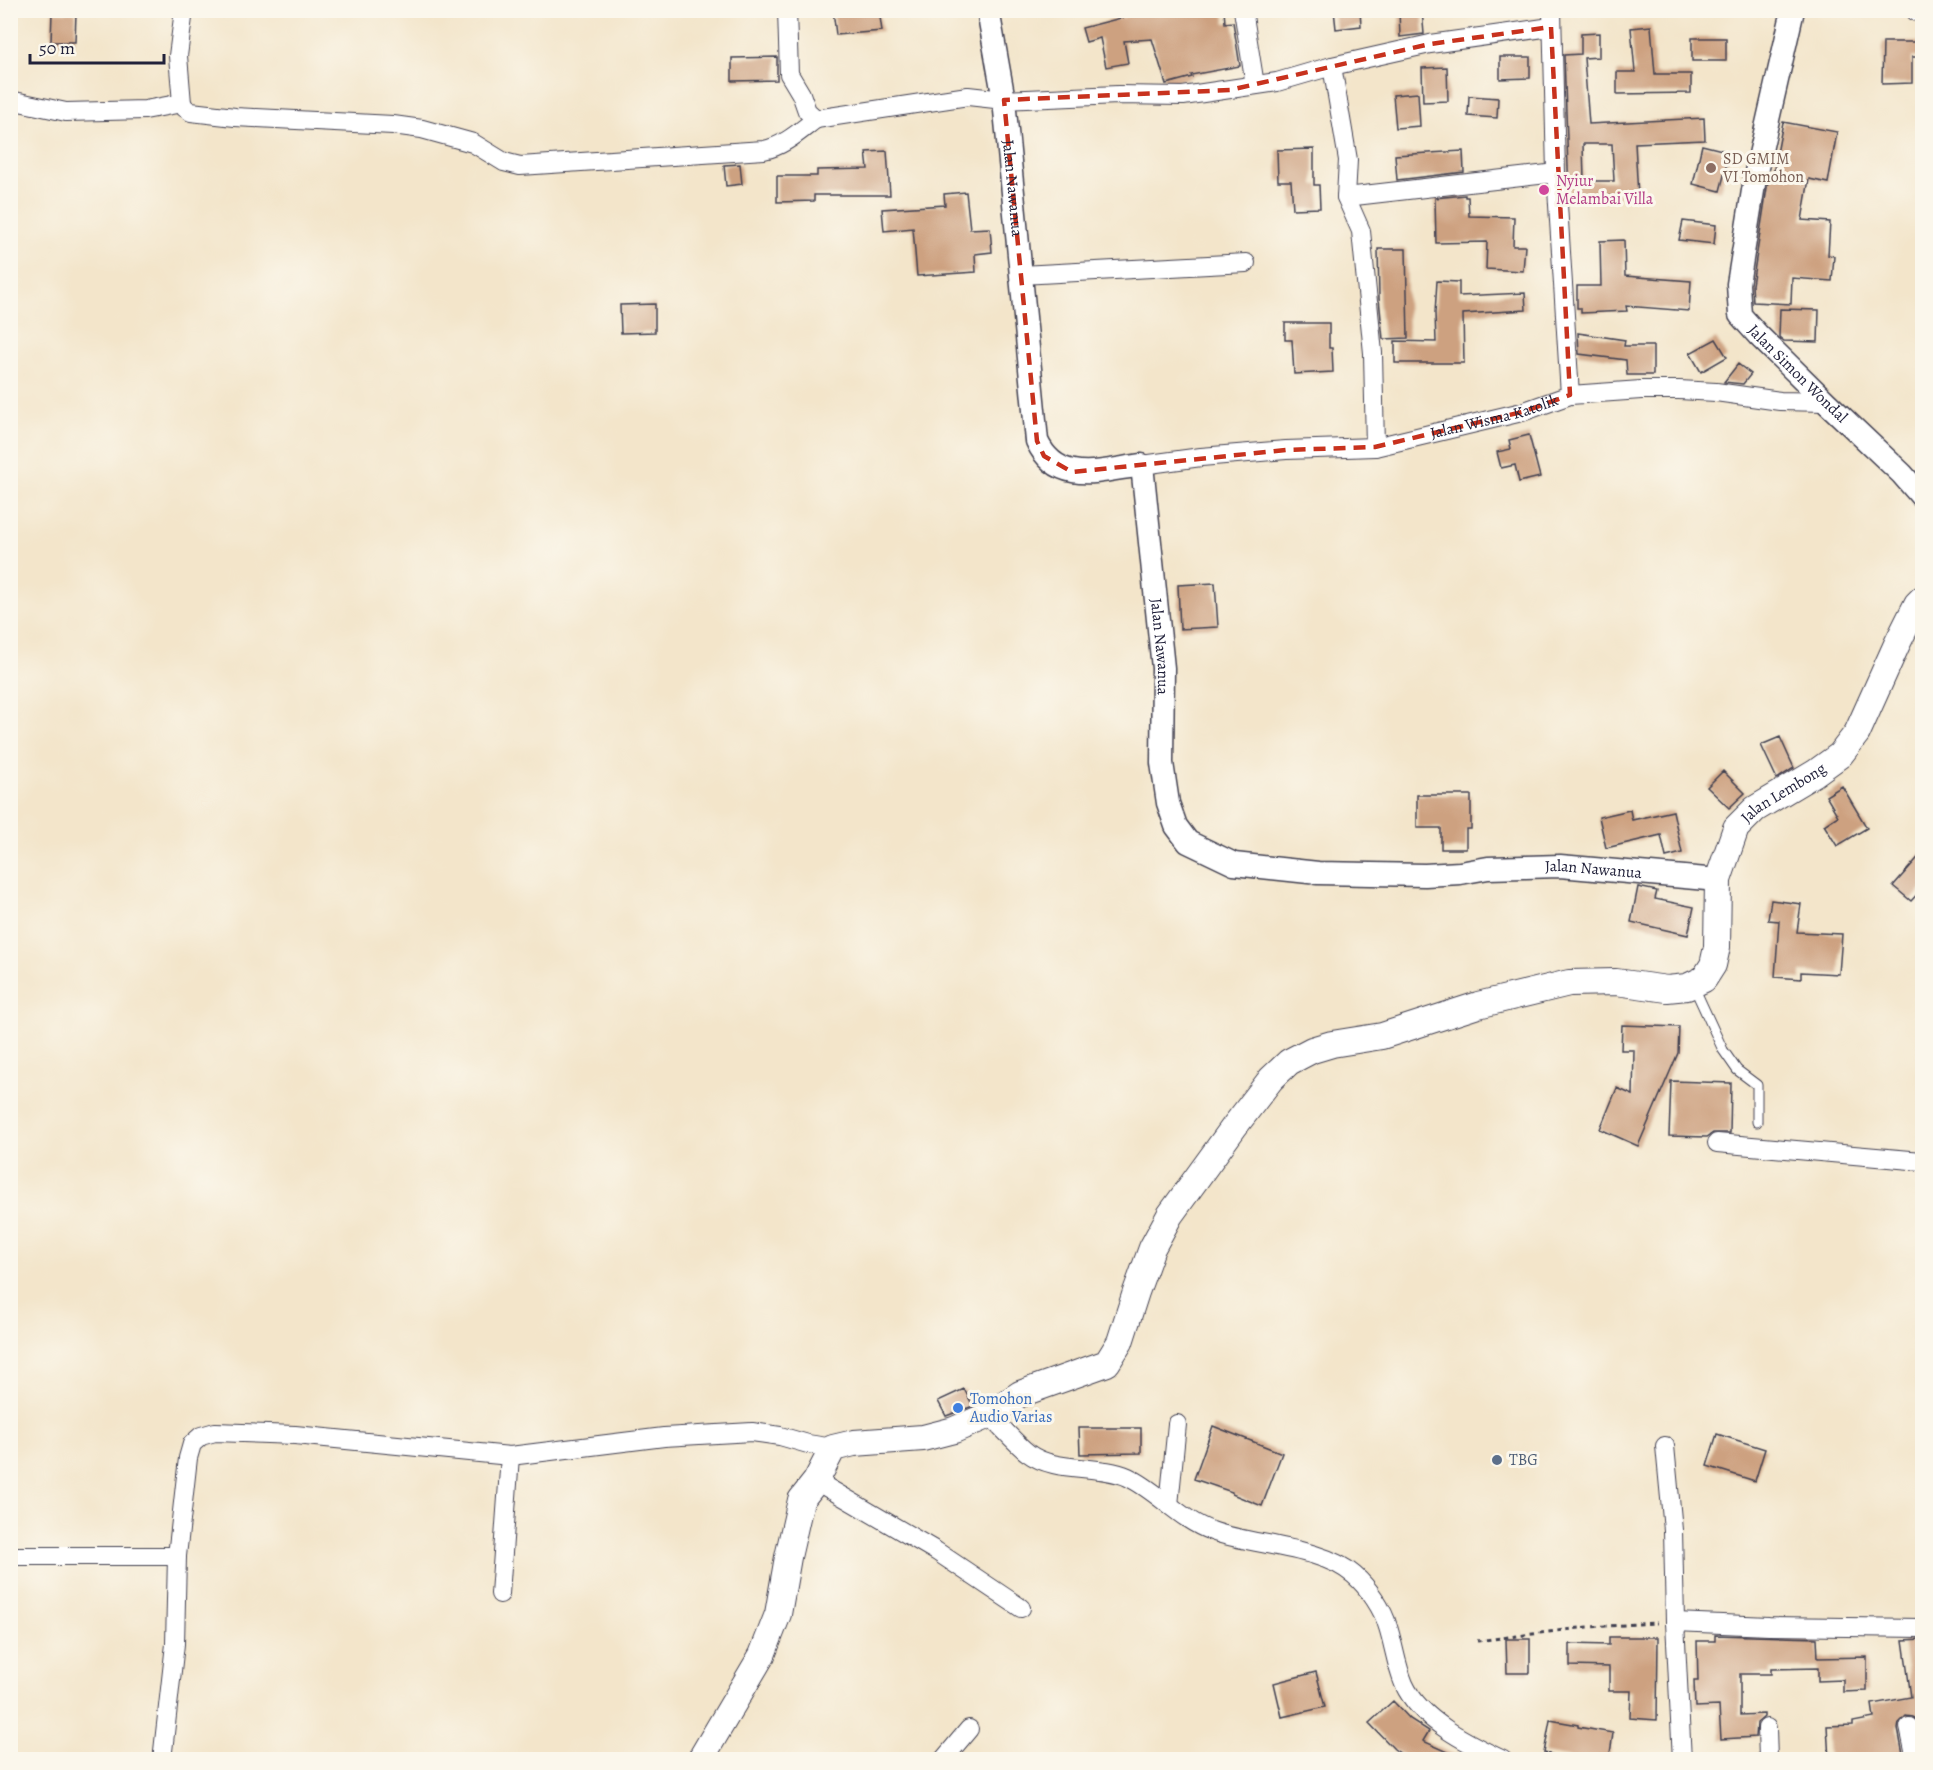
<svg xmlns="http://www.w3.org/2000/svg" width="1933" height="1770" viewBox="0 0 1933 1770" font-family="Alegreya,serif">
<rect width="100%" height="100%" fill="#fbf7ec"/>
<filter id="ink" filterUnits="userSpaceOnUse"><feTurbulence type="fractalNoise" baseFrequency=".0167" numOctaves="2"/><feDisplacementMap in="SourceGraphic" scale="12" xChannelSelector="R" yChannelSelector="G"/><feConvolveMatrix kernelMatrix="1 2 1 2 8 2 1 2 1" color-interpolation-filters="sRGB"/></filter>
<filter id="wash" filterUnits="userSpaceOnUse"><feTurbulence type="fractalNoise" baseFrequency=".008" numOctaves="4" result="noise"/><feDisplacementMap in="SourceGraphic" scale="24" xChannelSelector="R" yChannelSelector="G"/><feGaussianBlur stdDeviation="1.35" result="paint"/><feColorMatrix in="noise" values="0 0 0 0 0 0 0 0 0 0 0 0 0 0 0 0 0 1.4 0 .05"/><feComposite in="paint" operator="in"/></filter>
<g filter="url(#wash)">
<rect width="100%" height="100%" fill="#f3e5ca"/>
<g id="blocks">
<path fill="#cda180" fill-rule="evenodd" d="M833,10h46l3,21 -46,4z
M1124,10h100l1,13 8,-1 7,44 -49,9 1,2 -26,7 -14,-45 -28,2 4,22 -22,4 -6,-29 -14,4 -4,-14 43,-11z
M1334,10h26l1,16 -25,3z
M1399,10h23l2,24 -24,3z
M52,12l24,1 -1,29h-24z
M1651,26l4,48h36v19l-74,1v-22h18l-4,-44z
M1599,33v24l-15,1 5,66 115,-6 1,22 -70,3 3,53h-69l-5,-141 17,-1v-20zM1583,144h29l2,37h-30z
M1692,38h34v23h-34z
M1883,42h40v15h-11v26l-30,1z
M777,57v23l-45,1v-23z
M1500,57h30v21l-30,1z
M1447,67l1,34 -25,1 -1,-34z
M1418,93l2,33 -24,2 -3,-33z
M1469,96l29,2 -1,20 -29,-2z
M1783,122l54,10 -9,51 -19,-4 -7,41 28,2 -2,33 6,1 -2,25 -40,-3 -1,26 -38,-2 -1,-17 17,-110h4z
M1702,145l28,7 -10,39 -27,-7z
M1314,149v36h5l1,23 -27,1 -2,-28h-13l-1,-31z
M887,151l3,44h-76v6l-37,1v-26h40v-6l51,-1 -2,-17z
M1463,151l1,21 -67,8 -2,-25z
M740,164l2,20 -16,2 -2,-21z
M966,192l4,37 20,-1 2,24 -17,2 1,18 -59,4 -4,-48 -29,3 -2,-22 63,-4 -1,-11z
M1465,195v2h3l1,19 45,1 -1,29h12l-2,25 -37,-2 1,-27 -51,1 -1,-45z
M1683,221l33,4 -2,19 -35,-4z
M1624,240l1,36 66,5 -2,30 -63,-5 1,5 -46,2v-5h-4v-22h24l-1,-45z
M1378,249h28l2,89 -25,1 -4,-41z
M1437,281l22,1v14l66,-3 1,17 -63,4 1,49h-69v-22l41,1 -1,-29z
M655,304v28l-34,1 -1,-28z
M1780,309l39,1 -1,32 -34,-1 -5,-4z
M1285,323h44v25h3l1,24 -39,2 -2,-34h-7z
M1578,333l47,7 -1,6h29v29h-26l-1,-15 -47,-6z
M1716,339l11,18 -26,15 -11,-19z
M1738,364l13,10 -8,10 -19,-2z
M1529,435l11,42 -21,5 -4,-17 -14,3 -4,-16 14,-3 -2,-9z
M1215,583l3,44 -38,2 -2,-44z
M1780,737l14,31 -17,11 -16,-34z
M1723,771l22,22 -16,15 -22,-21z
M1842,786l25,42 -30,18 -13,-21 14,-9 -12,-20z
M1417,795h54v34h-5v20h-25v-21h-24z
M1630,810l2,10 41,-9 9,42 -16,4 -5,-22 -55,13 -7,-31z
M1923,852v36l-12,13 -18,-15z
M1638,887l19,4 -2,8 39,8 -6,28 -57,-13z
M1771,900l30,4 -4,28 45,2 -3,40 -38,-2v7l-26,-2 4,-56 -11,-1z
M1622,1025l57,2 -1,26 -40,93 -38,-17 17,-41 16,7 1,-45h-13z
M1671,1081l60,2 -1,50h-17l-6,4 -38,-1z
M964,1389l9,17 -27,10 -8,-15z
M1213,1426l69,27 -20,53 -30,-12v-2l-38,-13z
M1079,1428h62v25l-61,1z
M1717,1434l48,15 -10,32 -48,-15z
M1715,1635l102,3 1,20 49,-1v34l-24,1v-12l-25,1v-13l-47,1v5h-31v41l24,-1v3l-7,6 -1,14 -35,2 -2,-33 -24,1 -1,-26h4l-1,-40h18z
M1609,1637h49l-1,83 -27,-2 1,-27h-22v-24l-39,-1v-22l39,1z
M1506,1639h24v34h-23z
M1923,1639v97l-5,-16 -5,-3 -7,-1 -7,7 -1,6 6,31h-75l-2,-34 26,-1v-3l21,-4 -2,-14 39,-7 -8,-57z
M1316,1672l9,35 -43,10 -8,-34z
M1393,1701l17,18 19,12 -6,10 43,19h-56l-16,-11 -25,-26z
M1550,1720l28,5v2l35,6 -4,27h-27l-38,-7z"/>
</g>
</g>
<g filter="url(#ink)">
<use href="#blocks" fill-opacity="0" stroke="#413f50" stroke-width="1.5"/>
<g fill="none" stroke-linecap="round" stroke-linejoin="round">
<g stroke="#413f50" stroke-width="11">
<path id="service" d="M1694,987l29,63 14,20 20,15v37"/>
</g>
<g stroke="#413f50" stroke-width="20">
<g id="minor">
<path d="M184,10l-6,46 4,47 3,5 6,4 44,5 158,8 29,4 51,14 31,19 16,4 244,-16c20,-4 36,-19 52,-31"/>
<path d="M787,10l2,64 12,20 6,17 9,8 152,-23 36,4 114,-5 65,1 94,-14 55,-16 16,94 -2,37 15,34 12,122 2,94"/>
<path d="M1243,10l12,75"/>
<path d="M1916,12v-2"/>
<path d="M1332,66l98,-22 121,-17"/>
<path d="M10,100l56,12 79,-2 37,-7"/>
<path d="M1346,197l210,-24"/>
<path d="M1021,275l225,-12"/>
<path d="M1570,395l71,-5h38l37,2 64,9 46,1"/>
<path id="s1" d="M1142,465l59,-8 85,-7 89,-3 147,-35 48,-17 -14,-222 -4,-163"/>
<path d="M1717,1143l205,18"/>
<path d="M989,1415c13,12 25,27 39,38 26,20 71,11 100,24 30,14 52,43 84,54 41,15 109,15 142,44 14,12 29,34 34,52 6,19 8,38 16,57 16,36 65,60 99,76"/>
<path d="M1665,1446l8,84 2,92 7,138"/>
<path d="M816,1481l120,70 85,57"/>
<path d="M1169,1505l8,-81"/>
<path d="M10,1556h167l11,-98 4,-14 9,-8 14,-4 80,3 215,21 154,-19 88,-5 28,4 28,8 25,4"/>
<path d="M500,1594l10,-138"/>
<path d="M1675,1622l94,4 153,2"/>
<path d="M1909,1727l7,33"/>
<path d="M1767,1728l1,32"/>
<path d="M162,1760l13,-116 2,-88"/>
<path d="M943,1760l26,-31"/>
</g>
</g>
<g stroke="#413f50" stroke-width="25">
<g id="tertiary">
<path id="s2" d="M988,10l16,90 33,341c21,46 65,29 105,24l21,203 -1,95 6,40 8,23 12,16 46,22 84,9 107,2 35,-2 28,-5 72,-2 158,14"/>
<path id="s3" d="M1793,10l-37,162 -18,112 2,31 18,20 68,67 76,72 20,23"/>
</g>
</g>
<g stroke="#413f50" stroke-width="28">
<g id="secondary">
<path id="s4" d="M700,1760l62,-105 16,-41 10,-57 13,-57 15,-19 17,-33 21,-5 69,-5 31,-8 35,-15 31,-21 87,-31 13,-21 16,-50 16,-44 18,-33 64,-88 37,-48 18,-17 23,-12 20,-6 50,-8 96,-31 91,-22 47,-1 51,7 20,-2 17,-8 9,-14 4,-18 1,-67 18,-52 19,-19 60,-36 25,-18 17,-22 40,-89 20,-40 5,-5"/>
</g>
</g>
<path stroke="#413f50" stroke-width="3" stroke-dasharray="4.5 4.5" stroke-linecap="butt" d="M1477,1641l111,-14 69,-4"/>
<use href="#service" stroke="#fff" stroke-width="9"/>
<use href="#minor" stroke="#fff" stroke-width="18"/>
<use href="#tertiary" stroke="#fff" stroke-width="22"/>
<use href="#secondary" stroke="#fff" stroke-width="26"/>
</g>
</g>
<path fill="none" stroke="#c8321e" stroke-width="4.5" stroke-dasharray="12 8" stroke-linejoin="round" d="M1551,27l19,368 -48,17 -147,35 -89,3 -214,22 -28,-16 -7,-15 -33,-341 226,-10 200,-46z"/>
<circle fill="#8d6e63" stroke="#fbf7ec" stroke-width="2" cx="1711" cy="168" r="6"/>
<circle fill="#d1479c" stroke="#fbf7ec" stroke-width="2" cx="1544" cy="190" r="6"/>
<circle fill="#3f7fe0" stroke="#fbf7ec" stroke-width="2" cx="958" cy="1408" r="6"/>
<circle fill="#5c6f8a" stroke="#fbf7ec" stroke-width="2" cx="1497" cy="1460" r="6"/>
<g text-anchor="middle" dominant-baseline="central" stroke-width="6" stroke-linejoin="round" paint-order="stroke">
<g font-size="16" fill="#785e54" stroke="#fbf7ec" text-anchor="start">
<text x="1723" y="159">SD GMIM<tspan x="1723" dy="18">VI Tomohon</tspan></text>
</g>
<g font-size="16" fill="#b23c85" stroke="#fbf7ec" text-anchor="start">
<text x="1556" y="181">Nyiur<tspan x="1556" dy="18">Melambai Villa</tspan></text>
</g>
<g font-size="16" fill="#22223b" stroke="#fbf7ec">
<text stroke="none"><textPath href="#s2" startOffset="180">Jalan Nawanua</textPath></text>
<text stroke="none"><textPath href="#s3" startOffset="393">Jalan Simon Wondal</textPath></text>
<text stroke="none"><textPath href="#s1" startOffset="357">Jalan Wisma Katolik</textPath></text>
<text stroke="none"><textPath href="#s2" startOffset="735">Jalan Nawanua</textPath></text>
<text stroke="none"><textPath href="#s4" startOffset="1636">Jalan Lembong</textPath></text>
<text stroke="none"><textPath href="#s2" startOffset="1348">Jalan Nawanua</textPath></text>
</g>
<g font-size="16" fill="#366cbe" stroke="#fbf7ec" text-anchor="start">
<text x="970" y="1399">Tomohon<tspan x="970" dy="18">Audio Varias</tspan></text>
</g>
<g font-size="16" fill="#4e5e75" stroke="#fbf7ec" text-anchor="start">
<text x="1509" y="1460">TBG</text>
</g>
</g>
<rect width="1933" height="1770" fill="none" stroke="#fbf7ec" stroke-width="36"/>
<path d="M30 54v9h134v-9" fill="none" stroke="#22223b" stroke-width="3"/>
<text x="39" y="54" font-size="18" fill="#22223b" stroke="#fbf7ec" stroke-width="4.5" paint-order="stroke">50 m</text>
</svg>
